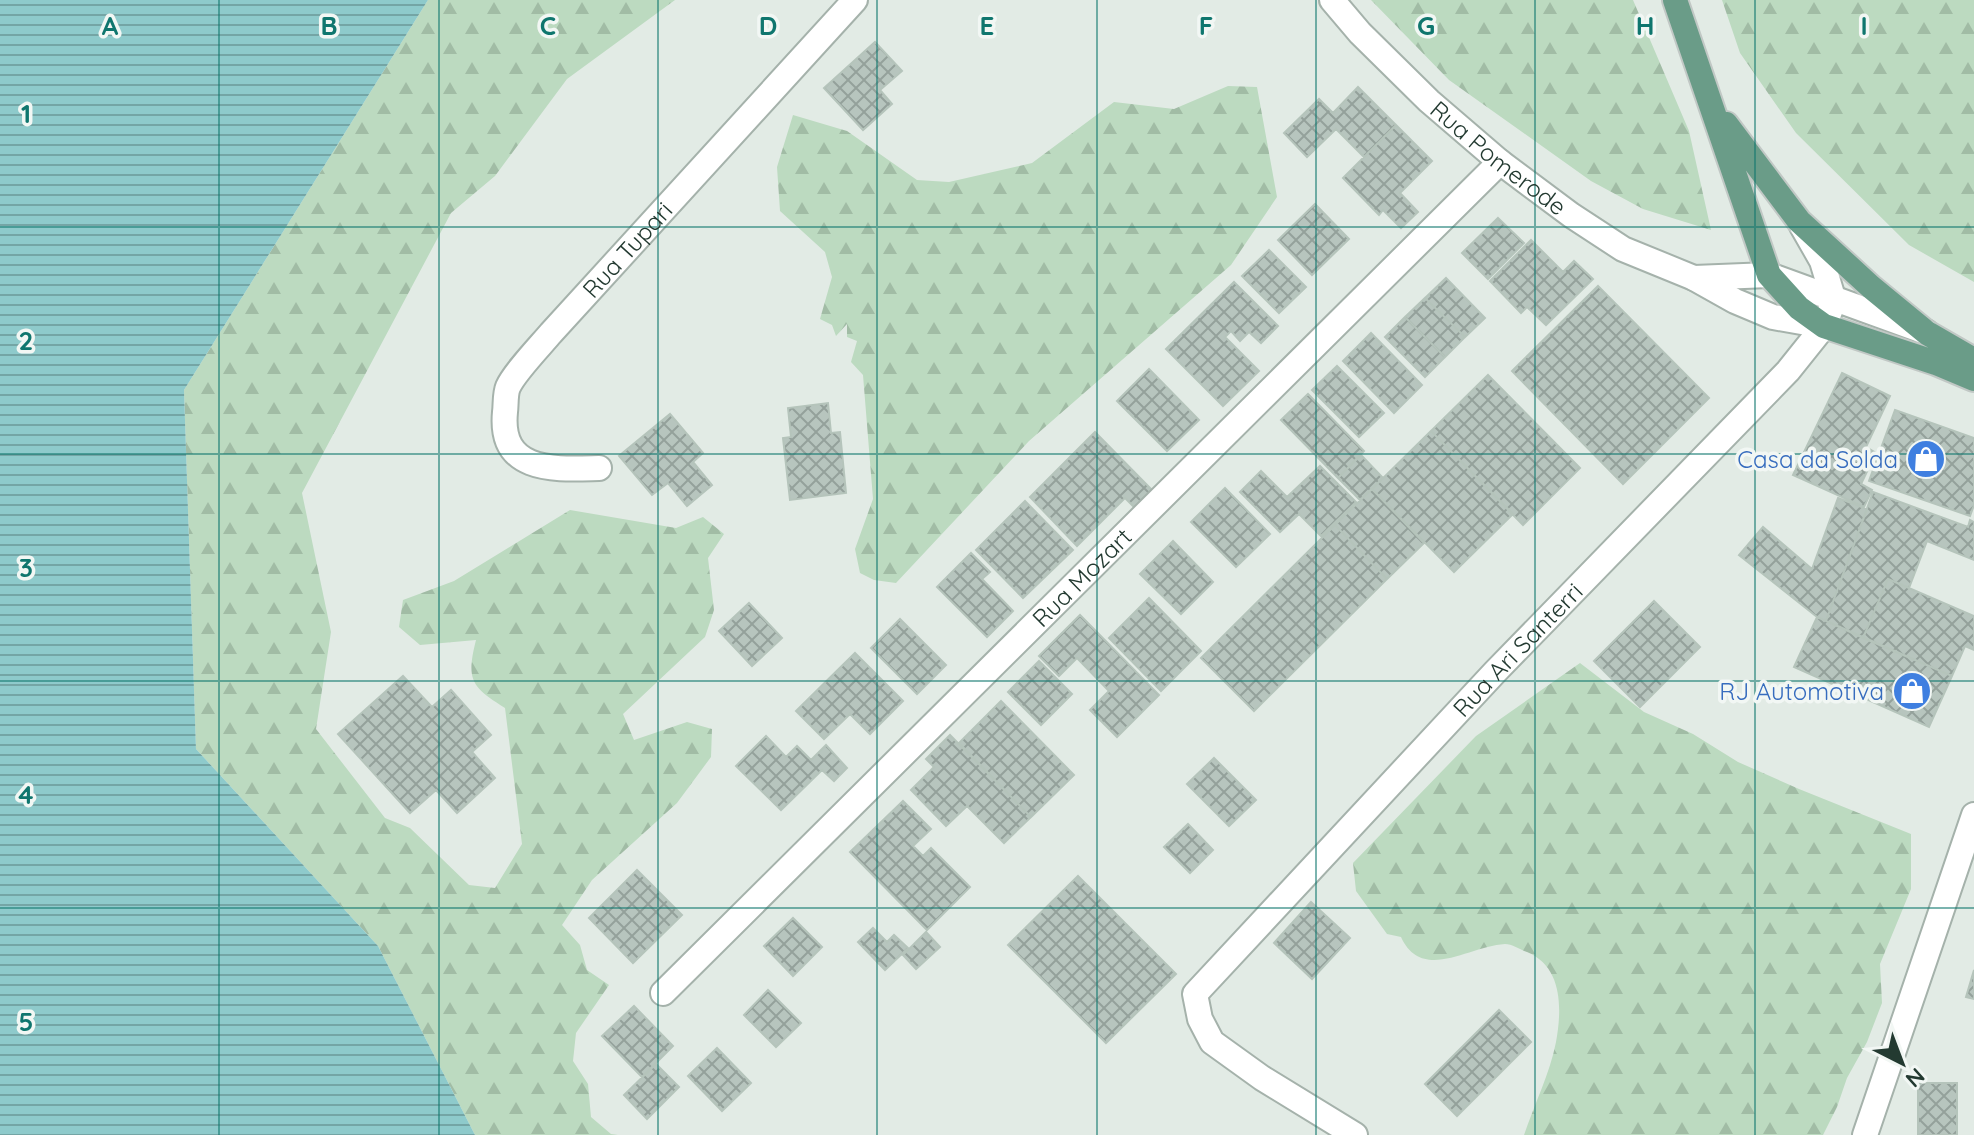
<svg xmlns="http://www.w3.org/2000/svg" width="1974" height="1135" viewBox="0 0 1974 1135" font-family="Quicksand,sans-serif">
<defs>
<pattern id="forest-firs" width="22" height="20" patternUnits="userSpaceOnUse" patternTransform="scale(2)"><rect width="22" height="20" fill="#bcdac0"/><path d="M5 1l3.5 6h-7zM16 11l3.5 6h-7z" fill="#a1bca5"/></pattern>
<pattern id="water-rules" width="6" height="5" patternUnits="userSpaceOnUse" patternTransform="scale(2)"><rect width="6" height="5" fill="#8ecacb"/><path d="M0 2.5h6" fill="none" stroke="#74a5a5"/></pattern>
<pattern id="building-cross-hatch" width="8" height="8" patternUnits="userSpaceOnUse" patternTransform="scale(2)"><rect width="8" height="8" fill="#b7c5be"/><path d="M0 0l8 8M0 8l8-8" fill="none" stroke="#94a19b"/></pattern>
</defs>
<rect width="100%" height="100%" fill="#e2ebe5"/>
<path fill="url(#forest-firs)" d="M428,0h247l-108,79 -72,97 -44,37 -149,280 29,139 -15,97 69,89 25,10 59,57 26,3 27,-44 -17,-136c-34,-21 -39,-28 -29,-68l-56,5 -21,-18 4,-27 51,-19 116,-71 106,18 27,-11 21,17 -16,24 6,52 -9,27 -82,77 11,26 53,-18 25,7 -1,28 -34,46 -85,77 -30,45 18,20 7,25 22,15 -33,48 -3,28 15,23 3,33 20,17 7,1h-143l-97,-189 -182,-197 -12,-359z
M1371,0h262l56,131 22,99 -68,-21 -52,-28 -142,-101z
M1722,0h252v282l-65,-37 -113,-112 -56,-80z
M1228,86l29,1 20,110 -46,68 -202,176 -133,142 -22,-3 -14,-7 -5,-24 18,-50 -10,-124 -12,-13 6,-21 -10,-4v-13l-11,12 -4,-11 -12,-6 12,-42 -7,-25 -45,-41 -3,-44 16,-52 54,16 70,49 32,2 83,-19 82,-61 60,7z
M1580,663l64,49 49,22 45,28 61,27 112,45v55l-31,75 2,39 -15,39 -20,36 -10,29 -14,28h-299c10,-30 26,-62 32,-93 6,-33 7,-75 -29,-90 -6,-2 -15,-8 -22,-8 -36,2 -83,39 -104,-7l-14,-3 -31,-43 -3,-28 123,-127z"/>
<path fill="url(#water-rules)" d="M0,0h428l-244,390 12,359 182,197 97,189h-475z"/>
<path fill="url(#building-cross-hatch)" stroke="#b5c4bb" stroke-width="2" d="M875,42l27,29 -22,19 12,14 -29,26 -39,-42z
M1358,87l38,38 -32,32 -28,-28 -29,28 -23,-24 35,-34 14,14z
M1396,125l36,36 -32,32 18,19 -17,16 -18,-18 -4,5 -36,-37z
M1315,204l34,35 -37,36 -34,-35z
M1498,218l26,25 -36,36 -26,-26z
M1531,240l32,32 11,-11 19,18 -47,46 -19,-18 -6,6 -31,-32z
M1269,250l37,37 -27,26 -37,-37z
M1446,278l39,40 -20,19 -40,-39z
M1234,282l44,44 -17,17 -12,-11 -9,9 -9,-10 -6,6 34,34 -36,35 -57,-57z
M1598,286l111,112 -86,86 -111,-113z
M1425,298l40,39 -20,20 -40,-40z
M1405,317l40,40 -20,20 -40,-40z
M1371,333l51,52 -28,28 -51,-52z
M1337,366l47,47 -25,24 -47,-47z
M1149,369l50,51 -32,31 -50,-50z
M1842,373l48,23 -24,51 10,6 -15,31 11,6 -8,17 -71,-32z
M1488,375l92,93 -57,57 -92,-94z
M1308,394l56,57 -26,27 -57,-58z
M828,403l3,30 9,-1 6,61 -56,7 -7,-62 8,-1 -3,-29z
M1895,410l79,28v67l-4,11 -101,-35z
M670,414l33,39 -10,9 19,23 -25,21 -19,-23 -16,12 -33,-39z
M1431,431l82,83 -59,58 -82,-83z
M1095,432l57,58 -18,17 -9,-9 -48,48 -47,-49z
M1361,455l22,23 -23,22 -22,-22z
M1320,466l36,36 -35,34 -22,-22 -19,18 -40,-40 21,-21 26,26z
M1225,488l45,46 -34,33 -45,-45z
M1372,489l52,54 -37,36 -52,-54z
M1873,492l95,35 2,-7 4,2v38l-47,-19 -18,47 -21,-9 -25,59 -37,-17z
M1838,498l29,11 -41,112 -9,-4 -78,-62 24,-28 49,42z
M1025,501l48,49 -50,48 -47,-48z
M1335,525l52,54 -133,132 -53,-53z
M1173,541l40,41 -32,32 -41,-40z
M971,553l19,19 -8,7 31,32 -26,26 -50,-50z
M1888,579l86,37v34l-9,-4 -13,30 -89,-38z
M1149,598l52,53 -40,40 -52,-53z
M1654,601l46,46 -60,60 -46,-46z
M749,603l33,35 -30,28 -33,-35z
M1080,615l79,80 -42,42 -27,-27 19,-19 -32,-33 -18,18 -20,-20z
M1817,617l135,59 -23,51 -135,-60z
M900,619l46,46 -29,29 -46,-46z
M855,653l48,48 -33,33 -20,-20 -26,25 -28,-28z
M1039,661l33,33 -31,31 -33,-33z
M403,676l29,31 19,-17 40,45 -19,17 23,26 -38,35 -21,-23 -26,23 -72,-79z
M1001,701l73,74 -43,42 -72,-74z
M950,735l81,82 -27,26 -37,-37 -21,20 -35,-36 23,-23 -8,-8z
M766,736l20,21 11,-11 14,14 15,-15 21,23 -13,13 -12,-11 -41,40 -45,-44z
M1214,758l42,42 -27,26 -42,-42z
M903,801l28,28 -18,17 10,10 8,-8 39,39 -43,43 -77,-78z
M1188,824l25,26 -23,23 -26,-26z
M637,870l45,45 -49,48 -44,-45z
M1078,876l98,98 -70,69 -98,-98z
M1311,902l39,36 -38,41 -38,-36z
M793,918l29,29 -29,29 -29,-30z
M873,928l14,14 7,-7 14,13 -23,22 -27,-28z
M926,932l14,15 -24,22 -13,-14z
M1974,970v29l-8,-2z
M768,990l33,33 -25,24 -32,-32z
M634,1006l39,40 -31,31 -40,-41z
M1499,1010l32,32 -74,74 -32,-32z
M717,1048l34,35 -29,28 -34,-35z
M656,1064l23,23 -32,32 -23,-24z
M1918,1083h39v52h-39z"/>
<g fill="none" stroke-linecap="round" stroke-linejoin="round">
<g stroke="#a5b2ab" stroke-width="28">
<g id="minor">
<path id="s1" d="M1332,0l28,33 69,68 71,61 71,53 52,34 71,29 41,23 38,16 51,9"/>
<path d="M1802,226l20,35 12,40"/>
<path d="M1694,278l75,-3 157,57"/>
<path id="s2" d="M599,468c-43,1 -100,6 -94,-56 1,-7 0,-18 3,-25 6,-14 32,-41 43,-54l304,-333"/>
<path id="s3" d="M663,993l837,-831"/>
<path id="s4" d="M1355,1135l-93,-57 -50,-36 -12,-23 -5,-25 300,-322 293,-301 36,-45 10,-25"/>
<path d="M1865,1135l109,-320"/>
</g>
</g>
<g stroke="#c1c8c5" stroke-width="28">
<path id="major" d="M1675,0l94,275 30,33 25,18 112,37 38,16
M1726,124l73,97 72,66 56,46 47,27"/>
</g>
<use href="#minor" stroke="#fff" stroke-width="24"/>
<use href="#major" stroke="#6a9c88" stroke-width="24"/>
</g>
<path fill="none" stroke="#0f766e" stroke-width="2" stroke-opacity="0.55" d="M219,0v1135M439,0v1135M658,0v1135M877,0v1135M1097,0v1135M1316,0v1135M1535,0v1135M1755,0v1135M0,227h1974M0,454h1974M0,681h1974M0,908h1974"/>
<defs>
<g id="shop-disc" transform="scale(2)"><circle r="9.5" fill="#3f7fe0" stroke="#f2f7f4"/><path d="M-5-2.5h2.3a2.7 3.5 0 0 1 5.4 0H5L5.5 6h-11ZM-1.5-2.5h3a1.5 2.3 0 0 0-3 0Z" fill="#fff"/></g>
</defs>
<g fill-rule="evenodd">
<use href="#shop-disc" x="1926" y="459"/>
<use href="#shop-disc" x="1912" y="691"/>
</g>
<g text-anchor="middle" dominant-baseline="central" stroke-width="7" stroke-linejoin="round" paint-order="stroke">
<g font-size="24" fill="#233a31" stroke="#f2f7f4">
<text stroke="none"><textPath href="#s1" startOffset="230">Rua Pomerode</textPath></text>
<text stroke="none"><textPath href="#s2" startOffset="338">Rua Tupari</textPath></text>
<text stroke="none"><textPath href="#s3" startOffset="590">Rua Mozart</textPath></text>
<text stroke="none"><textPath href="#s4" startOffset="694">Rua Ari Santerri</textPath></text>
</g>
<g font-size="24" fill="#366cbe" stroke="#f2f7f4" text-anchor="end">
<text x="1898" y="459">Casa da Solda</text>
<text x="1884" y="691">RJ Automotiva</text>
</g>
</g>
<g font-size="26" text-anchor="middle" font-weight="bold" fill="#0f766e" stroke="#f2f7f4" stroke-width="7" stroke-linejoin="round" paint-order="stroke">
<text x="110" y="35">A</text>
<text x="329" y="35">B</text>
<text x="548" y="35">C</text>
<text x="768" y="35">D</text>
<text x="987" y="35">E</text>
<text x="1206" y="35">F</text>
<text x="1426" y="35">G</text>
<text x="1645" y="35">H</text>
<text x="1864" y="35">I</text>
<text x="26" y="123">1</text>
<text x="26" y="350">2</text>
<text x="26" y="577">3</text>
<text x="26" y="804">4</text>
<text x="26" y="1031">5</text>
</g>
<g transform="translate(1902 1063) rotate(138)" stroke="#f2f7f4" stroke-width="6" paint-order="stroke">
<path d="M0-6L14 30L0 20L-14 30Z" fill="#233a31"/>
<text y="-12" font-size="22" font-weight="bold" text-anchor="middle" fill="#233a31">N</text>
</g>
</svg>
